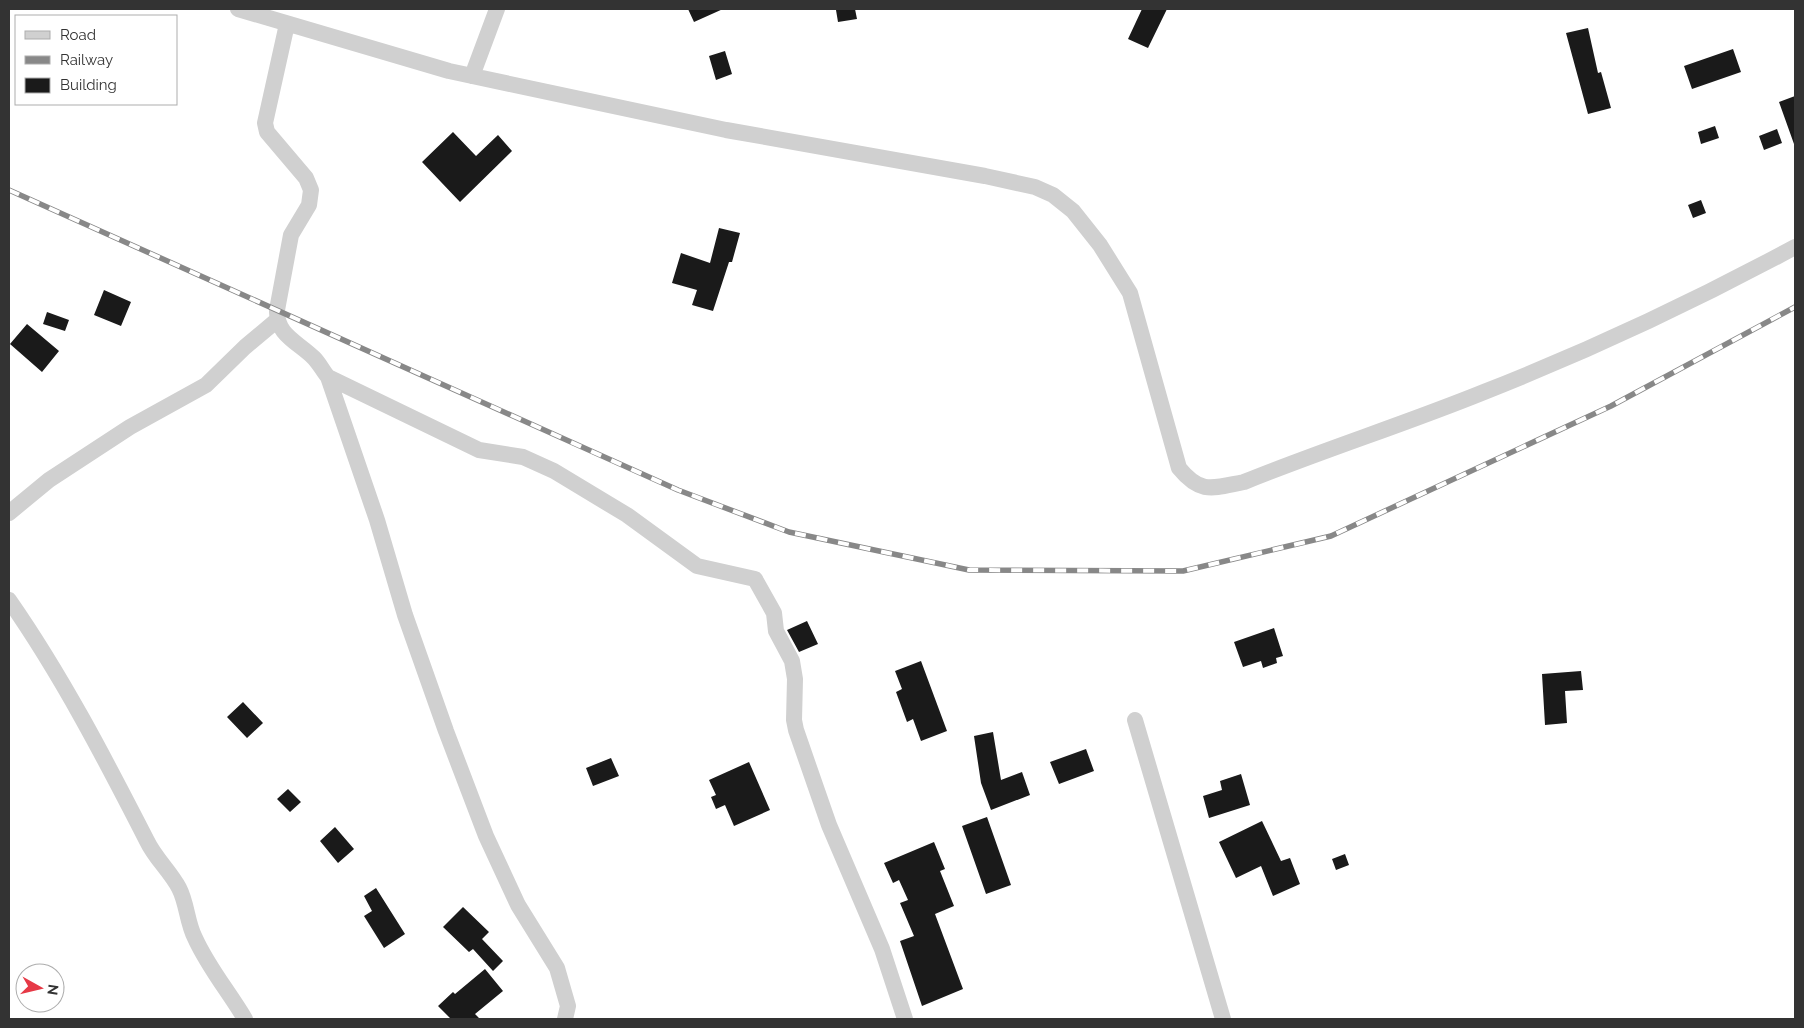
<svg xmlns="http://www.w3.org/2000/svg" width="1804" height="1028" viewBox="0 0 1804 1028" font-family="Raleway,sans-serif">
<rect width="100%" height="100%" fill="#fff"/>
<path fill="#1a1a1a" d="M688,9h35l-29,13z
M855,9l2,10 -19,3 -2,-12z
M1142,9h25l-19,39 -20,-9z
M1588,28l10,45 3,-1 10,36 -23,6 -22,-81z
M1733,49l8,23 -49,17 -8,-23z
M725,51l7,23 -16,6 -7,-24z
M1795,96v48h-1l-15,-42z
M1715,126l4,12 -18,6 -3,-12z
M1777,129l5,14 -18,7 -5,-14z
M453,132l23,24 22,-21 14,16 -52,51 -38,-40z
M1701,200l5,13 -13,5 -5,-13z
M719,228l21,5 -8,29h-3l-16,49 -21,-6 5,-15 -25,-7 9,-30 29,10z
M104,290l27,12 -10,24 -27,-11z
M47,312l22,8 -4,11 -22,-7z
M27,324l32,27 -17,21 -32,-28z
M807,621l11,23 -19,8 -12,-22z
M1274,628l9,28 -7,2 1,5 -14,5 -2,-7 -18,6 -9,-25z
M921,661l26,70 -26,10 -8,-22 -6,3 -11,-30 6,-3 -7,-18z
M1581,671l2,19 -18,1 2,32 -22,2 -3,-51z
M243,702l20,21 -16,15 -20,-21z
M993,732l8,48 21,-8 8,23 -39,15 -10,-27 -7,-47z
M1086,749l8,22 -35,13 -9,-22z
M611,758l8,18 -26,10 -7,-18z
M749,762l21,48 -36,16 -9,-21 -9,4 -5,-12 5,-2 -7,-15z
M1241,774l9,31 -41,13 -6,-22 19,-6 -2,-9z
M288,789l13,13 -11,10 -13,-13z
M987,817l24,68 -25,9 -24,-68z
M1262,821l19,40 9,-3 10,26 -27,12 -12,-30 -25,12 -17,-36z
M335,827l19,22 -16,14 -18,-22z
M934,842l11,27 -5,2 14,35 -19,8 28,75 -41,17 -22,-65 14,-5 -14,-33 8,-3 -9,-20 -6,3 -9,-20z
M1345,854l4,11 -13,5 -4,-11z
M376,888l29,46 -21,14 -20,-32 8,-5 -8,-15z
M463,907l26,25 -7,7 21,22 -10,10 -20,-22 -4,3 -26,-25z
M485,969l18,22 -28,23 5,5h-29l-13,-13 15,-14 2,2z"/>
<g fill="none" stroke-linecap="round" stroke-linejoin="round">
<path stroke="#d0d0d0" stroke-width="16" d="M238,9l211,62 277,59 259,46 50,11 18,8 20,16 27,34 30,48 49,175c22,27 34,20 65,14 79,-32 161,-58 240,-90 107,-42 211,-91 311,-145
M287,24l-22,99 2,9 39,46 5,12 -2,15 -18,30 -14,75c-1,25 21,32 37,48 5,5 9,13 14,19l49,143 28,95 41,116 40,105 32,69 39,63 11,38 -3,13
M472,76l25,-67
M328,377l151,73 44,7 31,14 73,44 70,51 58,13 19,34 2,18 16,30 3,18 -1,41 2,10 33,95 53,124 23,70
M9,513l40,-33 81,-53 76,-42 39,-38 31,-26
M9,600c53,76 96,159 138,241 8,17 23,30 32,47 8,15 8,35 16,50 13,29 34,54 50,81
M1135,720l88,299"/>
<g stroke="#888" stroke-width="5.5">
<path id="rail" d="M9,190l669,300 111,42 180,38 214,1 148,-35 280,-130 184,-99"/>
</g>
<use href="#rail" stroke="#fff" stroke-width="4" stroke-dasharray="11" stroke-linecap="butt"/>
</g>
<rect width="1804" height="1028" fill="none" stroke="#333333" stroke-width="20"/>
<rect x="15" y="15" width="162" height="90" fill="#ffffff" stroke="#adadad"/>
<rect x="25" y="31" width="25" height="8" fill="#d0d0d0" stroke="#adadad"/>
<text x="60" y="40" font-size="15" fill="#333333">Road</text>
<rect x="25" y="56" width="25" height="8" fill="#888888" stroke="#adadad"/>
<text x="60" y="65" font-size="15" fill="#333333">Railway</text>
<rect x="25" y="78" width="25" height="15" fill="#1a1a1a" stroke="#adadad"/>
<text x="60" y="90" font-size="15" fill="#333333">Building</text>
<g transform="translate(40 988) rotate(98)"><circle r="24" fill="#ffffff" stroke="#adadad"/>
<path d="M0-4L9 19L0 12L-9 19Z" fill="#e63946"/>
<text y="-8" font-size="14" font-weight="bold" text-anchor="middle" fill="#333333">N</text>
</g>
</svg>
